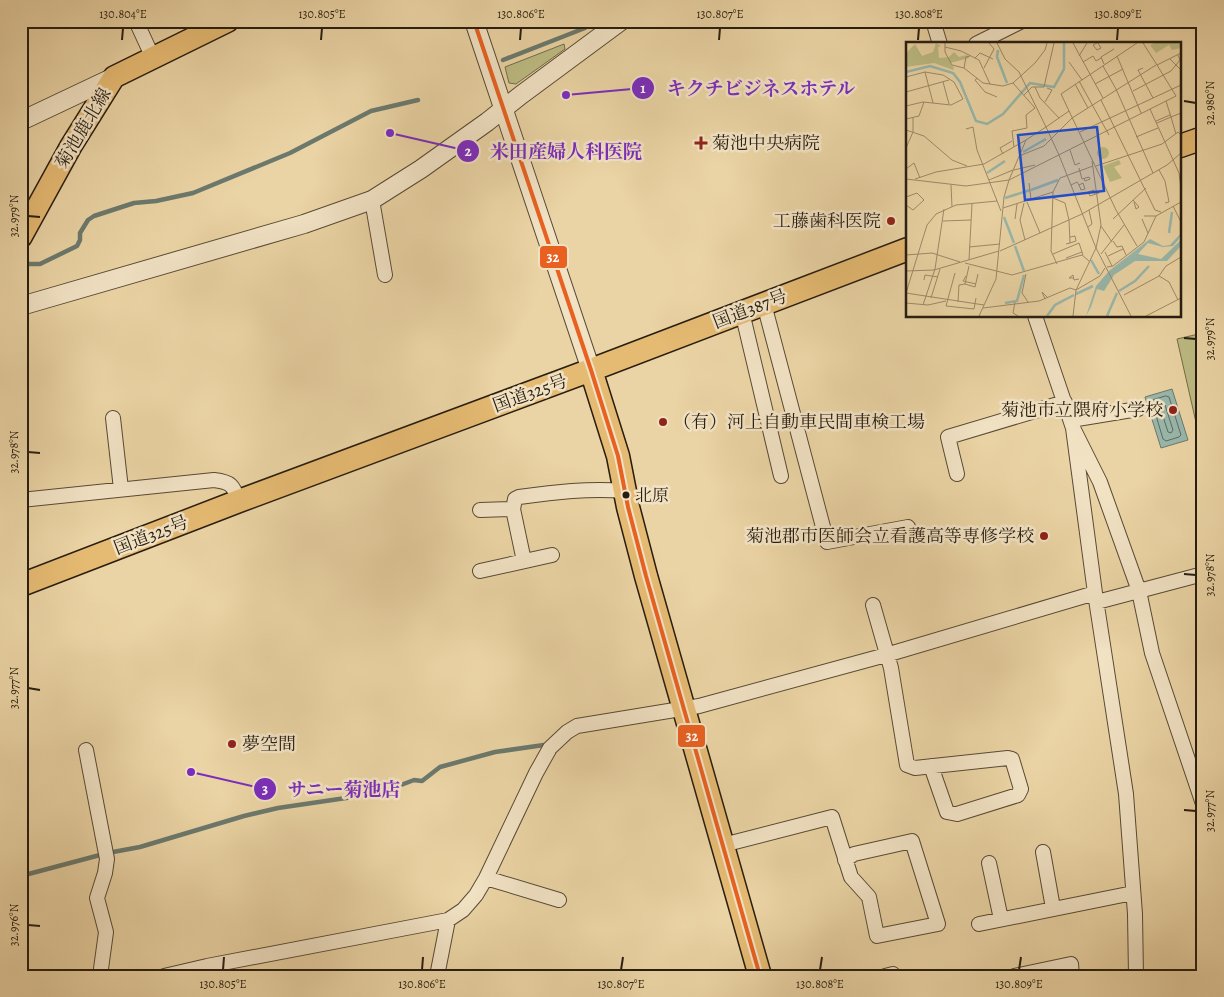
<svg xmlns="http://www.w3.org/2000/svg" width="1224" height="997" viewBox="0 0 1224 997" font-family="Alegreya,'Noto Serif JP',serif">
<rect width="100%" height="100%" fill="#ead3a4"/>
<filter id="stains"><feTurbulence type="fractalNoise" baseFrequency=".004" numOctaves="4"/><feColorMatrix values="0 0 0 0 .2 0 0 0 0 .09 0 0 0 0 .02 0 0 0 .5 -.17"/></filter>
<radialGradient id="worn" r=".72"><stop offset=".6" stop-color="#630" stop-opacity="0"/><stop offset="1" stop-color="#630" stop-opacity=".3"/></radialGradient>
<path fill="#bcbb82" stroke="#726c49" d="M564,44l1,5 -49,35 -7,-1 -4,-16z
M1203,333v120l-26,-114z"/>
<path fill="#98b7ab" stroke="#6b796d" d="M1172,389l16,51 -27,8 -16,-51z"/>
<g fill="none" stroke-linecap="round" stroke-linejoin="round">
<path stroke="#606a5e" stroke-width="1" d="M1166,396l3,1 12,38 -2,2 -13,4 -3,-2 -11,-37 1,-2z
M1161,404l4,1 8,25 -2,3 -3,-1 -8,-25z"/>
<path stroke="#6b796d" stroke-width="4.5" d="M503,60l82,-32
M21,264h19l37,-18 3,-6v-7l8,-13 6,-4 40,-13 22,-2 37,-8 97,-40 81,-42 47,-11
M113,852l27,-5 104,-31 34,-8 102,-15 34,-13 8,1 18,-14 55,-15 49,-7
M21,876l79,-21"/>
<g stroke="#584a35" stroke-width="16">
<path id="minor" d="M136,21l17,37
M933,21l7,23
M976,44l46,-23
M372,200l13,75
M764,304l63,238 81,-15
M742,312l39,164
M1035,316l38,112 27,54 39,109 13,62 51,151
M113,418l8,71
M1071,420l67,-11
M1073,428l22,165 31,201 9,120 1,62
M957,474l-9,-37 117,-35
M21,500l193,-20c17,2 19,5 25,21
M480,510l33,-1
M524,561l-11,-52 2,-10 4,-2c36,-5 70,-9 106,-6
M480,571l72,-16
M1097,602l106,-28
M873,605l18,63 16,97 8,3 93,-10 4,1 9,30 -3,6 -61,19 -10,-2 -16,-46
M86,750l21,109 -2,14 -8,25 9,34 -6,44
M723,845l109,-28 19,60 18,20 8,39 61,-12 -26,-83 -58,13 -9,6
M1043,852l10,56
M989,863l12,56
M486,878l73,22
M979,924l154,-31
M164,976l43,-10 241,-46 15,-10 13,-15 10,-17 50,-105 14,-25 17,-16 10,-6 122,-20 187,-51 209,-62
M437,976l11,-56
M885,976l8,-2
M1014,976l57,-12 1,12"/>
</g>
<g stroke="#584a35" stroke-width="20">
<path id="tertiary" d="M474,21l117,349
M21,121l93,-44
M21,306l283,-82 68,-24 49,-31 66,-47 34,-27 100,-74"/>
</g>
<g stroke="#271d10" stroke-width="24">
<path id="primary" d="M21,237l50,-91 43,-69 114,-56"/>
</g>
<g stroke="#271d10" stroke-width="25">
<path id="trunk" d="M1180,146l23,-8
M591,370l27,86 10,51 18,69 114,400
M21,585l218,-84 352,-131 317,-121"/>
</g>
<use href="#minor" stroke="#f1e2c4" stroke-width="14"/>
<use href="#tertiary" stroke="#f1e2c4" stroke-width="18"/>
<use href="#primary" stroke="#e5ba72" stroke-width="21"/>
<use href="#trunk" stroke="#e5ba72" stroke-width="22"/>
<g stroke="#f1e2c4" stroke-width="8">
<path id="bus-1" d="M474,21l117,349 27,86 10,51 18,69 114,400"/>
</g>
<use href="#bus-1" stroke="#e86121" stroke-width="4"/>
</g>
<path fill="none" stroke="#271d10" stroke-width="2" d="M122,40l1,-12M321,40l1,-12M520,40l1,-12M719,40l1,-12M918,40l1,-12M1117,40l1,-12M1184,101l12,2M28,216l12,1M1184,338l12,1M28,452l12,1M1184,574l12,1M28,688l12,2M1184,810l12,1M28,925l12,1M223,970l1,-13M422,970l1,-13M621,970l2,-13M820,970l2,-13M1019,970l2,-13"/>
<g fill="#8f2418" stroke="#f1e2c4" stroke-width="2">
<path d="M698.5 135.5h5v5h5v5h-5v5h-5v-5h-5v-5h5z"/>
<circle cx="891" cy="221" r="5"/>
<circle cx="1173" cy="410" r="5"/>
<circle cx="663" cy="422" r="5"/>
<circle cx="1044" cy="536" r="5"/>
<circle cx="232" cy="744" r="5"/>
</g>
<circle fill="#271d10" stroke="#f1e2c4" stroke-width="2" cx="626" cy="495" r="4.5"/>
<g text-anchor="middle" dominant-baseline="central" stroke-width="5" stroke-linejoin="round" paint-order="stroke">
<g font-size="17" fill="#271d10" stroke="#f1e2c4" text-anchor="start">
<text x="635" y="495">北原</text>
</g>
<g font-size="18" fill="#271d10" stroke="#f1e2c4">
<text transform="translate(83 128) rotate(-59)">菊池鹿北線</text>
<text transform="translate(750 309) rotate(-21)">国道387号</text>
<text transform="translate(530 393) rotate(-20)">国道325号</text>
<text transform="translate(151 535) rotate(-21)">国道325号</text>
</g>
<g font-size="18" fill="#271d10" stroke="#f1e2c4" text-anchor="start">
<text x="712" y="143">菊池中央病院</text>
<text x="881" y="221" text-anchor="end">工藤歯科医院</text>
<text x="1163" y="410" text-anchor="end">菊池市立隈府小学校</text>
<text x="673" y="422">（有）河上自動車民間車検工場</text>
<text x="1034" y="536" text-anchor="end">菊池郡市医師会立看護高等専修学校</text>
<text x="242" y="744">夢空間</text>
</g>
</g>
<g transform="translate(906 42)">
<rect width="275" height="275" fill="#ead3a4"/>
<path d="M30,1l5,3 -3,1 1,11 10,-1 5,-5 5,5 8,-2 2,3 -19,5 4,5 -1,2 -19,-7 -28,4v-14l9,-9 7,12 11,-4zM248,1h27v5l-9,2 -3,-5 -13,8 -6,-8zM191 111a6 6 0 1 1 12 0a6 6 0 1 1-12 0ZM213,118l2,4 -7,3 8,11 -12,4 -7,-16z" fill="#bcbb82"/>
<path d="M275,191l-2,6 -6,7 -10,1 -15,-4 -10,11 23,5 20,-19v6l-14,15h-32l-21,14 -10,16 -7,-2 -6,18 -5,9 10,-30 13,-15 41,-32 13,7 7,-1z" fill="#98b7ab"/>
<path fill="none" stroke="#98b7ab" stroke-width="2.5" d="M92,8l-1,7 10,26M0,30l24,-6 23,7 7,9 16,39 11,3 16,-10 27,-31 24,4 10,-18v-26M117,110l23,-13M81,131l18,-12M125,148l27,-10M99,156l25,-8M98,175l10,26M263,191l3,-21M109,204l9,25M185,218l8,14M213,249l16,-10 14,-15M170,252l17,-8M99,261l12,-2 7,-26M141,274l8,-11 19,-10M201,274l10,-23"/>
<path fill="none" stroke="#9c8a69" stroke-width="1" d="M39,1v9l7,13 12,3 19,15 20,3 10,-3 22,-20 10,-13 2,-7M91,1l8,16 14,13 27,55 -20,13 -17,40M167,1l30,55M191,1l-4,2 4,5 4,-2 -3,-5M231,1l-76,51 55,116 21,36M237,1l14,22M39,5l16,4 18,9 11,24M173,14l8,-13M211,14l24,57M69,16l5,-5 13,6M264,17l11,11M163,20l13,18M177,20l10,-6 3,5 5,-3M198,22l-3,-7 13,-8M197,24l13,23 37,84M58,26l2,-11 4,-1M78,26l10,-19 -5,-6M237,26l-5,2 15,28M19,30l8,31M0,35l19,-5 18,3 11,7 9,17 -12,6 -28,-3 -17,4M72,36l-3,2 10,12 12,5M173,39l30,54M37,40l6,22M107,41l22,25 -9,7 1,13 -15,3 2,16M169,42l13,24M189,42l28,-15M129,45l5,11 19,20M227,49l38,-20 9,-11 -2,-5M0,50l43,-12M118,53l8,-8h12l10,-44M195,58l54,110 6,2M139,60l7,-12 -5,-2M244,67l29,64 2,15M0,77l13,-3 5,-14M250,79l14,-6M251,81l14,-6 -5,-16M60,87l7,-2 4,23 24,61M0,88l18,6 28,24 15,6M174,90l101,-47M270,92l-5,-17 10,-4M230,95l22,-9M0,106l7,-16v-14M164,108l5,15 5,-2M97,112l-3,-6 12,-7M153,113l-13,-28 23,-16M153,113l37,93 35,68M113,114l25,-10 28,-28 84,-53M190,124l66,-22 16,-12 3,3M173,126l3,11 7,-2 1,2 -5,2 -1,-3M0,127l8,-6 6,15M108,128l21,-5M253,128l6,11 4,21 -4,1M0,137l60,7 43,-6 167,-84 -19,-31 24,-12M9,137l21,-7 48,-8 42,-24M83,138l24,-10M123,141l2,16M45,143l1,22M165,143l6,-3 2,3v1l1,1 1,3 4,-1 -2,-6 -4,2M147,150l-2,59 6,13M189,152l-1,-4 -6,2 2,4 9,-3M0,155l11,-4 7,7 -11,10 -7,-5M147,156l12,5 4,17M227,158l6,7 -3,2 -2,-7M121,160l13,31M118,161l-4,17 5,20M267,164l8,16M97,166l50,-16 7,-14 33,-12M238,174h12l25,-14M109,177l2,-15M207,177l33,-31M236,177l6,14M37,179l28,-1M195,184l11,16M182,185l4,-3 -3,-14M164,195l5,-1 1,5 -6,2M207,199l4,6 5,-1 4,9M160,202l4,-1 -1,-23M63,205l31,-3M94,209l82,-37 85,-49 14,-12M199,210l7,14M147,212l26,-11 4,12M195,212l23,-29M0,213l26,-2 28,9M202,214l15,-7M160,216l16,-6M63,218l3,-56M59,221l47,12 70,-20 7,6M201,225l6,-1 31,-24 12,-26M0,229l28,-1 65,-19M49,231l-9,33 28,3 2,-11M120,232l-4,19 6,9M60,234l-3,5 13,3M253,234l10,6 9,18M167,236h-4l4,-3 1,5 5,-1M18,238l1,-5 13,2M59,242l10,3 3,-13M0,251l21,-68 9,-11 20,-9 41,-4M0,251l78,12M218,253l35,-19 7,-10 15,-9M25,256l9,-29M139,257l-3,-7 6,6M52,260l1,-17 6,-1 4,-18M109,260l-2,11 5,3M0,261l22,2 18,-4M17,263l12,-36 9,-60M77,266l56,-7 31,-13 6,2 24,-14 5,-8M73,274l17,-37 8,-82 5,-17M167,274l3,-26 20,-42 5,-23 -9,-64M240,274l35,-18"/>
<path fill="#1d4ed8" fill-opacity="0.15" stroke="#1d4ed8" stroke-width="2.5" d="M191,85l7,64 -79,9 -7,-65z"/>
<rect width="275" height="275" fill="none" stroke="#271d10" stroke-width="2.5"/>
</g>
<path fill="none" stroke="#7b2cbf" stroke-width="2" d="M566 95L643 88M390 133L468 151M191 772L265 789"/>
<g fill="#7b2cbf" stroke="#f1e2c4" stroke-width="2">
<circle cx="566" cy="95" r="5"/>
<circle cx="390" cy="133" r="5"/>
<circle cx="191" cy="772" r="5"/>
<circle cx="643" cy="88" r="12"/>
<circle cx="468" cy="151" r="12"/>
<circle cx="265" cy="789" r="12"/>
</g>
<g font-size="15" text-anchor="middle" font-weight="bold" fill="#fff">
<text x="643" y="93">1</text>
<text x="468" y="156">2</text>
<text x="265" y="794">3</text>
</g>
<g font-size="19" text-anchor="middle" font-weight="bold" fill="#7b2cbf" stroke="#f1e2c4" stroke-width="5" stroke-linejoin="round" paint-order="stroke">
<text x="761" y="95">キクチビジネスホテル</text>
<text x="566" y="158">米田産婦人科医院</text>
<text x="344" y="796">サニー菊池店</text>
</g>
<g stroke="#f1e2c4" stroke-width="2">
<rect x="539" y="245" width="29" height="24" rx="5" fill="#e86121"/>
<rect x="677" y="724" width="29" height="24" rx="5" fill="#e86121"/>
</g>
<g font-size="14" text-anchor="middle" font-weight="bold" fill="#fff">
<text x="553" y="262">32</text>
<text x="692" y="741">32</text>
</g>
<rect width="1224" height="997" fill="none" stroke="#ead3a4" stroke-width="55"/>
<rect x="28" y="28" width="1168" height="942" fill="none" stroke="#271d10" stroke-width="2"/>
<g font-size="12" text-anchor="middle" fill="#271d10">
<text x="123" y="18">130.804°E</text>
<text x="322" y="18">130.805°E</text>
<text x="521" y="18">130.806°E</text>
<text x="720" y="18">130.807°E</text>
<text x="919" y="18">130.808°E</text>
<text x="1118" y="18">130.809°E</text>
<text transform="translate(1210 103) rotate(-90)" y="4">32.980°N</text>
<text transform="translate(14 216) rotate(-90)" y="4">32.979°N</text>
<text transform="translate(1210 339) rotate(-90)" y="4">32.979°N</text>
<text transform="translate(14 452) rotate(-90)" y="4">32.978°N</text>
<text transform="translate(1210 575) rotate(-90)" y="4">32.978°N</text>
<text transform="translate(14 688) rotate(-90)" y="4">32.977°N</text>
<text transform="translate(1210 811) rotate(-90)" y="4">32.977°N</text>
<text transform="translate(14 925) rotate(-90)" y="4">32.976°N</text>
<text x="223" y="988">130.805°E</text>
<text x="422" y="988">130.806°E</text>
<text x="621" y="988">130.807°E</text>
<text x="820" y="988">130.808°E</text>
<text x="1019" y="988">130.809°E</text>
</g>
<rect width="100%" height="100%" filter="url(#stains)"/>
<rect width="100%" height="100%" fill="url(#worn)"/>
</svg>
